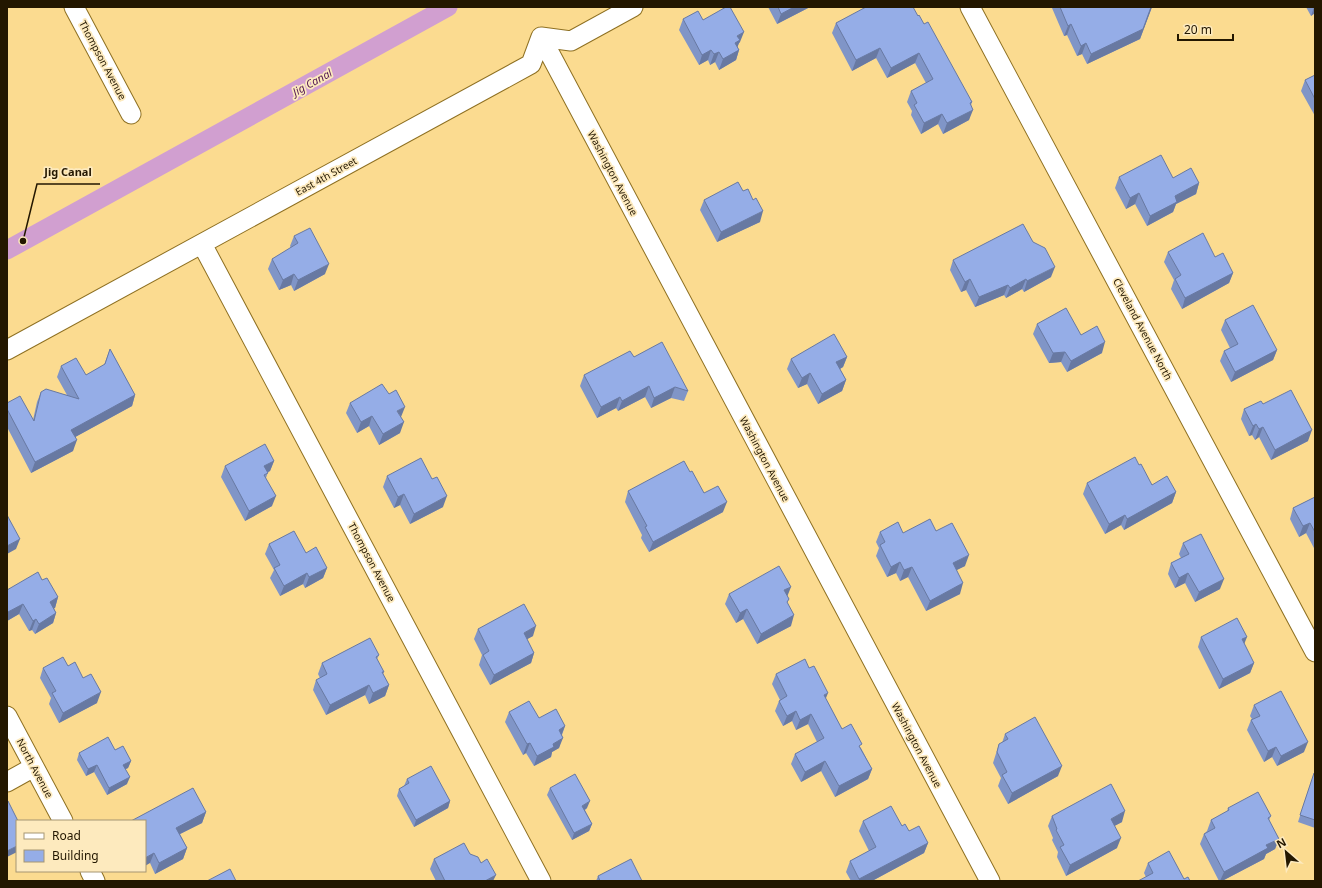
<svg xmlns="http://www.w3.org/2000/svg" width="1322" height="888" viewBox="0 0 1322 888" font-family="'Noto Sans',sans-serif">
<rect width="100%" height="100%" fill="#fbdb90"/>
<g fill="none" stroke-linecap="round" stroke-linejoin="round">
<path stroke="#d19fd0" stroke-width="19" d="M7,250l441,-243"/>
<g stroke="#8e7022" stroke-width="21">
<path id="minor" d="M74,7l57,107
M970,7l345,645
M541,37l449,844
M202,244l339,637
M7,350l524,-286 10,-27 30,4 62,-34
M7,716l56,105
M7,782l27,-15
M90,871l5,10"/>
</g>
<use href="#minor" stroke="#fff" stroke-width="19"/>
</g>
<path fill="#8095c7" d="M768,7h42l-33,17z
M1053,7h99l-12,32 -53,25 -5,-10 -5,2 -10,-21 -3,1 -12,-28z
M1306,7h9v6l-4,3z
M918,16l6,8 48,78 -1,3 -2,15 -26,14 -5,-10 -17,10 -10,-19 1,-4 -5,-9 4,-11 15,-8 -11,-20 -28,15 -11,-20 -24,13 -20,-38 4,-10z
M683,19l20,1 37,22 -1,1 -2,4 2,3 -3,10 -17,10 -4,-8 -5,3 -2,-5 -9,5 -20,-35z
M1315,75v41l-14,-25 4,-11z
M1119,177l54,1 26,5 -3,11 -20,10 -3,8 -26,14 -12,-22 -9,5 -11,-21z
M743,191l10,9 7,22 -43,20 -17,-32 4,-10z
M294,236l31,38 -31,17 -3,-6 -12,5 -11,-21 4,-10 19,-11 -1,-2z
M1168,252l47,5 18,16 -4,10 -47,26 -11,-20 3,-9 -10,-18z
M953,260l98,17 -27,15 -2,-3 -16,9 -2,-3 -29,12 -9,-17 -5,2 -11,-22z
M1225,320l52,30 -4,10 -42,22 -11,-21 4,-10 6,-3 -9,-18z
M1037,324l44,11 21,18 -35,19 -6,-10 -12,1 -16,-29z
M110,349l25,46 -3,11 -57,31 -2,14 -42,22 -24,-46v-24l26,17 4,-18 4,-10 26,3 -10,-18 4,-11 25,9 18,-10z
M634,357l54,34 -4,10 -13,-3 -20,10 -6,-11 -27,14 -2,-3 -19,10 -17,-32 4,-11z
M847,357l-4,10 -3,2 6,11 -4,11 -24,13 -11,-20 -9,4 -11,-19 4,-10z
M350,403l51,14 -1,16 -21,12 -10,-19 -12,7 -11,-20z
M1263,404l45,37 -37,19 -12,-23 -4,3 -3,-5 -3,1 -8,-17 3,-10z
M274,461l-4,10 -2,1 -2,6 6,28 -27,15 -24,-44 4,-11z
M1139,465l13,20 24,7 -4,11 -48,27 -3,-5 -16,9 -22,-40 4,-11z
M690,472l14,21 19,19 -74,40 -8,-14 1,-3 -17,-33 3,-11z
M387,476l56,31 -33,17 -10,-19 -6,3 -11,-21z
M1315,497v53l-9,-17 -7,4 -9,-18 3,-11z
M936,531l29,35 -9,4 4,24 -34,17 -18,-34 -8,4 -4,-8 -9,4 -11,-21 3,-8 -3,-6 4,-10 23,1z
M1183,543l37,46 -25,13 -10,-19 -10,5 -7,-14 3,-11 10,-5 -2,-4z
M269,544l37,9 21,15 -4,10 -18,10 -2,-4 -23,12 -10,-18 4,-8 -9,-16z
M42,580l16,17 -3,11h-1l2,5 -3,10 -18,11 -3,-4 -3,1 -10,-17 -12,7v-31z
M729,594l58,2 2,3 -2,4 4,23 -34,18 -14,-25 -7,4 -11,-19z
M478,629l55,7 -6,3 7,14 -3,10 -41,22 -11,-20 3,-10 -8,-16z
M1201,637l53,26 -4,10 -31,16 -21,-42z
M379,655l-2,4 7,13 -1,2 6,11 -4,11 -16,8 -4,-9 -39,20 -13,-25 3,-10 4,-2 -2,-4 4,-11z
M68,666l29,37 -38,20 -10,-19 2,-6 -11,-20 3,-10z
M776,674l50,25 16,30 19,19 11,21 -4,10 -33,18 -14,-26 -20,11 -10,-18 4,-10 22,-12 -9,-18 -12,6 -4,-9 -9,5 -8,-15 4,-10 1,-1 -8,-16z
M1254,705l50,47 -27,14 -5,-9 -8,5 -17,-32 4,-10 1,-1 -2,-3z
M509,712l30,6 26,8 -3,9 -3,13 -7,4 -1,5 -17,9 -8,-13 -3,2 -18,-33z
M1005,734l53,42 -50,28 -10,-18 3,-8 -8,-15 6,-19 3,-1z
M115,750l16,11 -3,7 -3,1 2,15 -20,11 -13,-23 -8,4 -9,-16 2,-7z
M1314,773h1v55l-17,-6z
M407,779l43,22 -2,7 -34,19 -17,-31 2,-7 5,-3z
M550,788l37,20 -2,2 7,14 -3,7 -17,9 -25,-45z
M1228,808l43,8 -2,4 10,19 -4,10 -9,5 -2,5 -42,22h-3l-19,-37 4,-10 3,-3 4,-11 16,-8z
M206,812l-4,11 -22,11 7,14 -4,11 -28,15 -5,-11 -5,-42z
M1052,816l70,6 -8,4 3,22 -51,28 -9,-19 1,-5 -6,-12 1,-2 -5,-12z
M863,821l39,5 7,5 19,12 -4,10 -52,28h-21l-5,-9 4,-11 19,-10 -10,-20z
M470,854l11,9 12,18h-57l-6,-12 4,-10z
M1148,863l36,16 -38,-2 -2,-4z
M598,876l44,5h-46z"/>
<path fill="#6879a2" d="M794,7h16l-33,17 4,-10z
M1152,7l-12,32 -53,25 4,-10z
M1314,7h1v6l-4,3z
M1071,24l-4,11 -3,1 4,-10z
M744,32l-4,10 -1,1 -3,8 -5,2 6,-17z
M1086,43l-4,11 -5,2 4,-10z
M880,48l-4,10 -24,13 4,-11z
M711,50l-3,10 -9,5 3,-10z
M739,50l-3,10 -17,10 4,-11z
M719,52l-4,10 -5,3 4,-11z
M919,53l-4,10 -28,15 4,-10z
M973,110l-4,10 -26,14 4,-11z
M942,114l-4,10 -17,10 3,-11z
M1199,183l-3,11 -20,10 -3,8 -26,14 3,-10 25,-20z
M1139,193l-4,11 -9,5 4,-11z
M763,211l-3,11 -43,20 4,-10z
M329,264l-4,10 -31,17 4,-11z
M1055,267l-4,10 -27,15 3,-11z
M1233,273l-4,10 -47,26 3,-11z
M294,274l-3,11 -12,5 4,-10z
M970,279l-4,11 -5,2 4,-10z
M1026,279l-4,10 -16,9 4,-10z
M1008,285l-4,10 -29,12 4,-10z
M1105,342l-3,11 -35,19 4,-11z
M1277,350l-4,10 -42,22 4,-10z
M1065,352l-4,10 -12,1 4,-10z
M847,357l-4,10 -10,6 3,-11z
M810,373l-3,11 -9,4 4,-10z
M846,380l-4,11 -24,13 4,-10z
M649,386l-4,11 -27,14 4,-10z
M675,387l-4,11 -20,10 3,-10z
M135,395l-3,11 -64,35 3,-11z
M620,397l-4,11 -19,10 4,-11z
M405,407l-4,10 -4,-6z
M372,416l-3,10 -12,7 4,-11z
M404,422l-4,11 -21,12 4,-11z
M1256,424l-4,11 -3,1 4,-10z
M1263,427l-4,10 -4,3 4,-11z
M1312,430l-4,11 -37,19 4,-10z
M77,440l-4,11 -42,22 4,-11z
M274,461l-4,10 -10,5 4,-10z
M1176,492l-4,11 -48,27 3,-11z
M404,494l-4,11 -6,3 4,-11z
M276,496l-4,10 -27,15 4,-10z
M447,496l-4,11 -33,17 4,-10z
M727,502l-4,10 -74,40 4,-10z
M1125,515l-4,10 -16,9 4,-10z
M1310,523l-4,10 -7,4 4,-11z
M20,539l-4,10 -9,5v-8z
M969,555l-4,11 -16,8 4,-11z
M900,562l-4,11 -9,4 4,-10z
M912,567l-4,10 -8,4 4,-11z
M327,568l-4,10 -18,10 4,-11z
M307,573l-4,11 -23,12 4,-10z
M1188,573l-3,10 -10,5 4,-10z
M1224,579l-4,10 -25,13 4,-10z
M963,583l-3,11 -34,17 4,-10z
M791,587l-4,10 -3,-7z
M58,597l-3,11 -9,4 4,-10z
M23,604l-4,10 -12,7v-6l1,-3z
M747,609l-4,10 -7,4 4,-10z
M56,613l-3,10 -18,11 4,-10z
M794,615l-3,11 -34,18 4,-10z
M36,619l-4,11 -3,1 4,-10z
M536,626l-3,10 -13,7 4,-10z
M1247,637l-4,10 -1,-8z
M534,653l-3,10 -41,22 4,-10z
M1254,663l-4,10 -31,16 4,-10z
M369,685l-4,10 -39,20 4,-10z
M389,685l-4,11 -16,8 4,-11z
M101,692l-4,11 -38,20 4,-10z
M828,693l-4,10v-8z
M796,711l-4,10 -9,5 4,-10z
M811,714l-3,10 -12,6 4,-10z
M565,726l-4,10 -2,-6z
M563,738l-4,10 -7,4 -1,5 -17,9 3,-10 16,-12z
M1308,742l-4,10 -27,14 4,-10z
M530,743l-4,10 -3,2 4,-11z
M1276,747l-4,10 -8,5 4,-11z
M131,761l-3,7 -8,4 3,-7z
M825,761l-4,10 -20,11 4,-10z
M97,765l-3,7 -8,4 2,-7z
M1062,766l-4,10 -50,28 4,-11z
M872,769l-4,10 -33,18 4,-11z
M130,777l-3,7 -20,11 2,-7z
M450,801l-2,7 -34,19 2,-7z
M590,801l-3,7 -7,5 2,-7z
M1125,811l-3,11 -15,8 4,-11z
M206,812l-4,11 -30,15 4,-10z
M592,824l-3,7 -17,9 2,-7z
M1121,838l-4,10 -51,28 4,-11z
M1279,839l-4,10 -9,5 -2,5 -42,22h-2l4,-9 42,-27z
M928,843l-4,10 -52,28h-13v-2z
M17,846v6l-10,5v-6z
M187,848l-4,11 -28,15 4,-11z
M154,853l-4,10 -5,3v-8z
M496,875l-3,6h-8z"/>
<path fill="#95ade7" stroke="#6879a2" d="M726,7h4l14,25 -7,4 3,4 -5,3 4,7 -16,9 -4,-7 -5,2 -3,-4 -9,5 -19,-36 15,-8 5,9z
M778,7h16l-13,7z
M866,7h47l5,9 1,-1 5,9 4,-2 44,80 -2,1 3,7 -26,13 -5,-9 -18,9 -10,-18 3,-2 -6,-12 22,-12 -14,-26 -28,15 -11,-20 -24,12 -20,-37z
M1060,7h91l-8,22 -52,25 -5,-11 -5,3 -10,-22 -3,2z
M1315,75v24l-10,-19z
M1161,155l12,23 18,-10 8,15 -24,13 2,6 -27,14 -11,-23 -9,5 -11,-21z
M738,182l5,9 5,-2 5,11 3,-2 7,13 -42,21 -17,-32z
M1023,224l10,18 12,6 10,19 -28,14 -1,-2 -16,9 -2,-3 -29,12 -9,-18 -5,3 -12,-22z
M310,228l19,36 -31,16 -4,-6 -11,6 -11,-21 26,-16 -4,-7z
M1203,233l12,24 8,-4 10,20 -48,25 -10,-19 6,-4 -13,-23z
M1253,305l24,45 -42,22 -11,-21 14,-7 -13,-24z
M1066,308l15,27 16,-9 8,16 -34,19 -6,-9 -12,1 -16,-29z
M834,334l13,23 -11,5 10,18 -24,14 -12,-21 -8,5 -11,-19z
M662,342l26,49 -13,-4 -21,11 -5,-12 -27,15 -2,-4 -19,10 -17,-32 46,-24 4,6z
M110,349l25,46 -64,35 6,10 -42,22 -28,-53v-6l13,-7 14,25 7,-29 5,-3 33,10 -18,-33 15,-8 10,17 19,-11z
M382,384l7,10 7,-4 9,17 -8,4 7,11 -21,12 -11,-18 -11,6 -11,-19z
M1291,390l21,40 -37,20 -12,-23 -4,2 -3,-5 -3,2 -9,-17 17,-8 2,3z
M265,444l9,17 -10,5 4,7 -4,2 12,21 -27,15 -24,-45z
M1135,457l4,8 2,-1 11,21 15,-9 9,16 -49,27 -2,-4 -16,9 -22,-41z
M421,458l11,21 5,-2 10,19 -33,18 -10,-20 -6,3 -11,-21z
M684,461l6,11 2,-1 12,22 14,-7 9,16 -74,40 -8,-15 2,-1 -19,-35z
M1315,497v35l-5,-9 -7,3 -10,-18z
M7,515l13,24 -13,7z
M930,519l6,12 16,-8 17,32 -16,8 10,20 -33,18 -18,-34 -8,3 -4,-8 -9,5 -11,-22 5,-3 -5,-10 18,-10 5,11z
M294,531l12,22 10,-6 11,21 -18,9 -2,-4 -23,13 -10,-18 6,-3 -11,-21z
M1201,534l23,45 -25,13 -11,-19 -9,5 -8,-15 18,-9 -6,-11z
M779,566l12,21 -7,3 5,9 -2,3 7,13 -33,19 -14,-25 -7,4 -11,-19z
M38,572l4,8 5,-2 11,19 -8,5 6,11 -17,11 -3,-5 -3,2 -10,-17 -15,8 -1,-1v-21z
M524,604l12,22 -12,7 10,20 -40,22 -11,-20 6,-4 -11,-22z
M1237,618l10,19 -5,2 12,24 -31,16 -22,-42z
M370,638l9,17 -3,2 8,15h-2l7,13 -16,8 -4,-8 -39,20 -14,-25 11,-6 -5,-11z
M63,657l5,9 7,-4 8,16 8,-4 10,18 -38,21 -11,-20 4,-2 -13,-23z
M805,659l4,9 5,-2 14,27 -4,2 18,34 9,-5 11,20 -3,2 13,23 -33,17 -14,-25 -20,11 -10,-18 29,-16 -13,-24 -11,6 -4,-9 -9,5 -8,-15 8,-5 -11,-22z
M1281,691l27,51 -27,14 -5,-9 -8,4 -17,-31 9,-4 -6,-11z
M529,701l10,17 17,-9 9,17 -6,4 4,8 -10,6 1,3 -17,9 -7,-13 -3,1 -18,-32z
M1035,717l27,49 -50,27 -10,-18 5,-3 -10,-20 2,-8 9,-5 -3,-5z
M108,737l7,13 8,-4 8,15 -8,4 7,12 -21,11 -12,-23 -9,4 -9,-16z
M431,766l19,35 -34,19 -17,-31 10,-6 -2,-4z
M1314,773h1v47l-15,-5z
M575,774l15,27 -8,5 10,18 -18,9 -24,-45z
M1111,784l14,27 -14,8 10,19 -51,27 -10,-18 4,-2 -8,-15 1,-1 -5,-13z
M193,788l13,24 -30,16 11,20 -28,15 -5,-10 -9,5v-37h-14z
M1258,792l13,24 -3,2 11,21 -13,6 2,3 -44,24 -20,-38 11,-6 -4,-8 18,-10 -1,-2z
M8,801l10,20h-1v25l-10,5v-49z
M891,806l11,20 3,-2 4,7 10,-5 9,17 -69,36 -9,-18 26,-14 -13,-26z
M464,843l6,11 8,3 3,6 6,-4 9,16 -11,6h-40l-11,-22z
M1169,851l15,28 4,-2 2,4h-52l15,-8 -5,-10z
M631,859l11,22h-42l-2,-5z
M230,869l6,12h-29z"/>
<g text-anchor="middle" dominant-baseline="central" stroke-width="3.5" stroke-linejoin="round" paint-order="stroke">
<g font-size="10" fill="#231700" stroke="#fdeabe">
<text transform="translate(103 60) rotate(62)">Thompson Avenue</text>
<text transform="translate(613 173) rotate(62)">Washington Avenue</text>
<text transform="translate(326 176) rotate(-29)">East 4th Street</text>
<text transform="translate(1143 329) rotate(62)">Cleveland Avenue North</text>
<text transform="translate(765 459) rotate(62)">Washington Avenue</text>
<text transform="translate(372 562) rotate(62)">Thompson Avenue</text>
<text transform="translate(917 745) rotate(62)">Washington Avenue</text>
<text transform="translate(35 768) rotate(62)">North Avenue</text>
</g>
<g font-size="11" font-style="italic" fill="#531854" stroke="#fdeabe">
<text transform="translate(312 82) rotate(-29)">Jig Canal</text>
</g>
</g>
<path fill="none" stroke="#231700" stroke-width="1.5" d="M23 241L37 184H100"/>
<circle fill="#231700" stroke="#fdeabe" stroke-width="1.5" cx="23" cy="241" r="4"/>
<g font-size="11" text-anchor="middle" font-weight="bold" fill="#231700" stroke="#fdeabe" stroke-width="3.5" stroke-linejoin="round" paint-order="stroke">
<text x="68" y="176">Jig Canal</text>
</g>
<rect width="1322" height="888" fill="none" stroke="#231700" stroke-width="16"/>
<rect x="16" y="820" width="130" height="52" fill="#fdeabe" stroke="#a69672"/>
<rect x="24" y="833" width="20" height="6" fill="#ffffff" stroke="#a69672"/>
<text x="52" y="840" font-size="12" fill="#231700">Road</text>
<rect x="24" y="850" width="20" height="12" fill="#95ade7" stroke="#a69672"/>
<text x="52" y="860" font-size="12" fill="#231700">Building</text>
<g transform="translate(1286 852) rotate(332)" stroke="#fdeabe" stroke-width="3" paint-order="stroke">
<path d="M0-3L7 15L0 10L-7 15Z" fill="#231700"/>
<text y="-6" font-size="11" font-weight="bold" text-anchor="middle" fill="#231700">N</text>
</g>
<path d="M1178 34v6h55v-6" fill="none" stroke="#231700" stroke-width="2"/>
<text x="1184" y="34" font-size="12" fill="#231700" stroke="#fdeabe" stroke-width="3" paint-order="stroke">20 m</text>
</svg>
